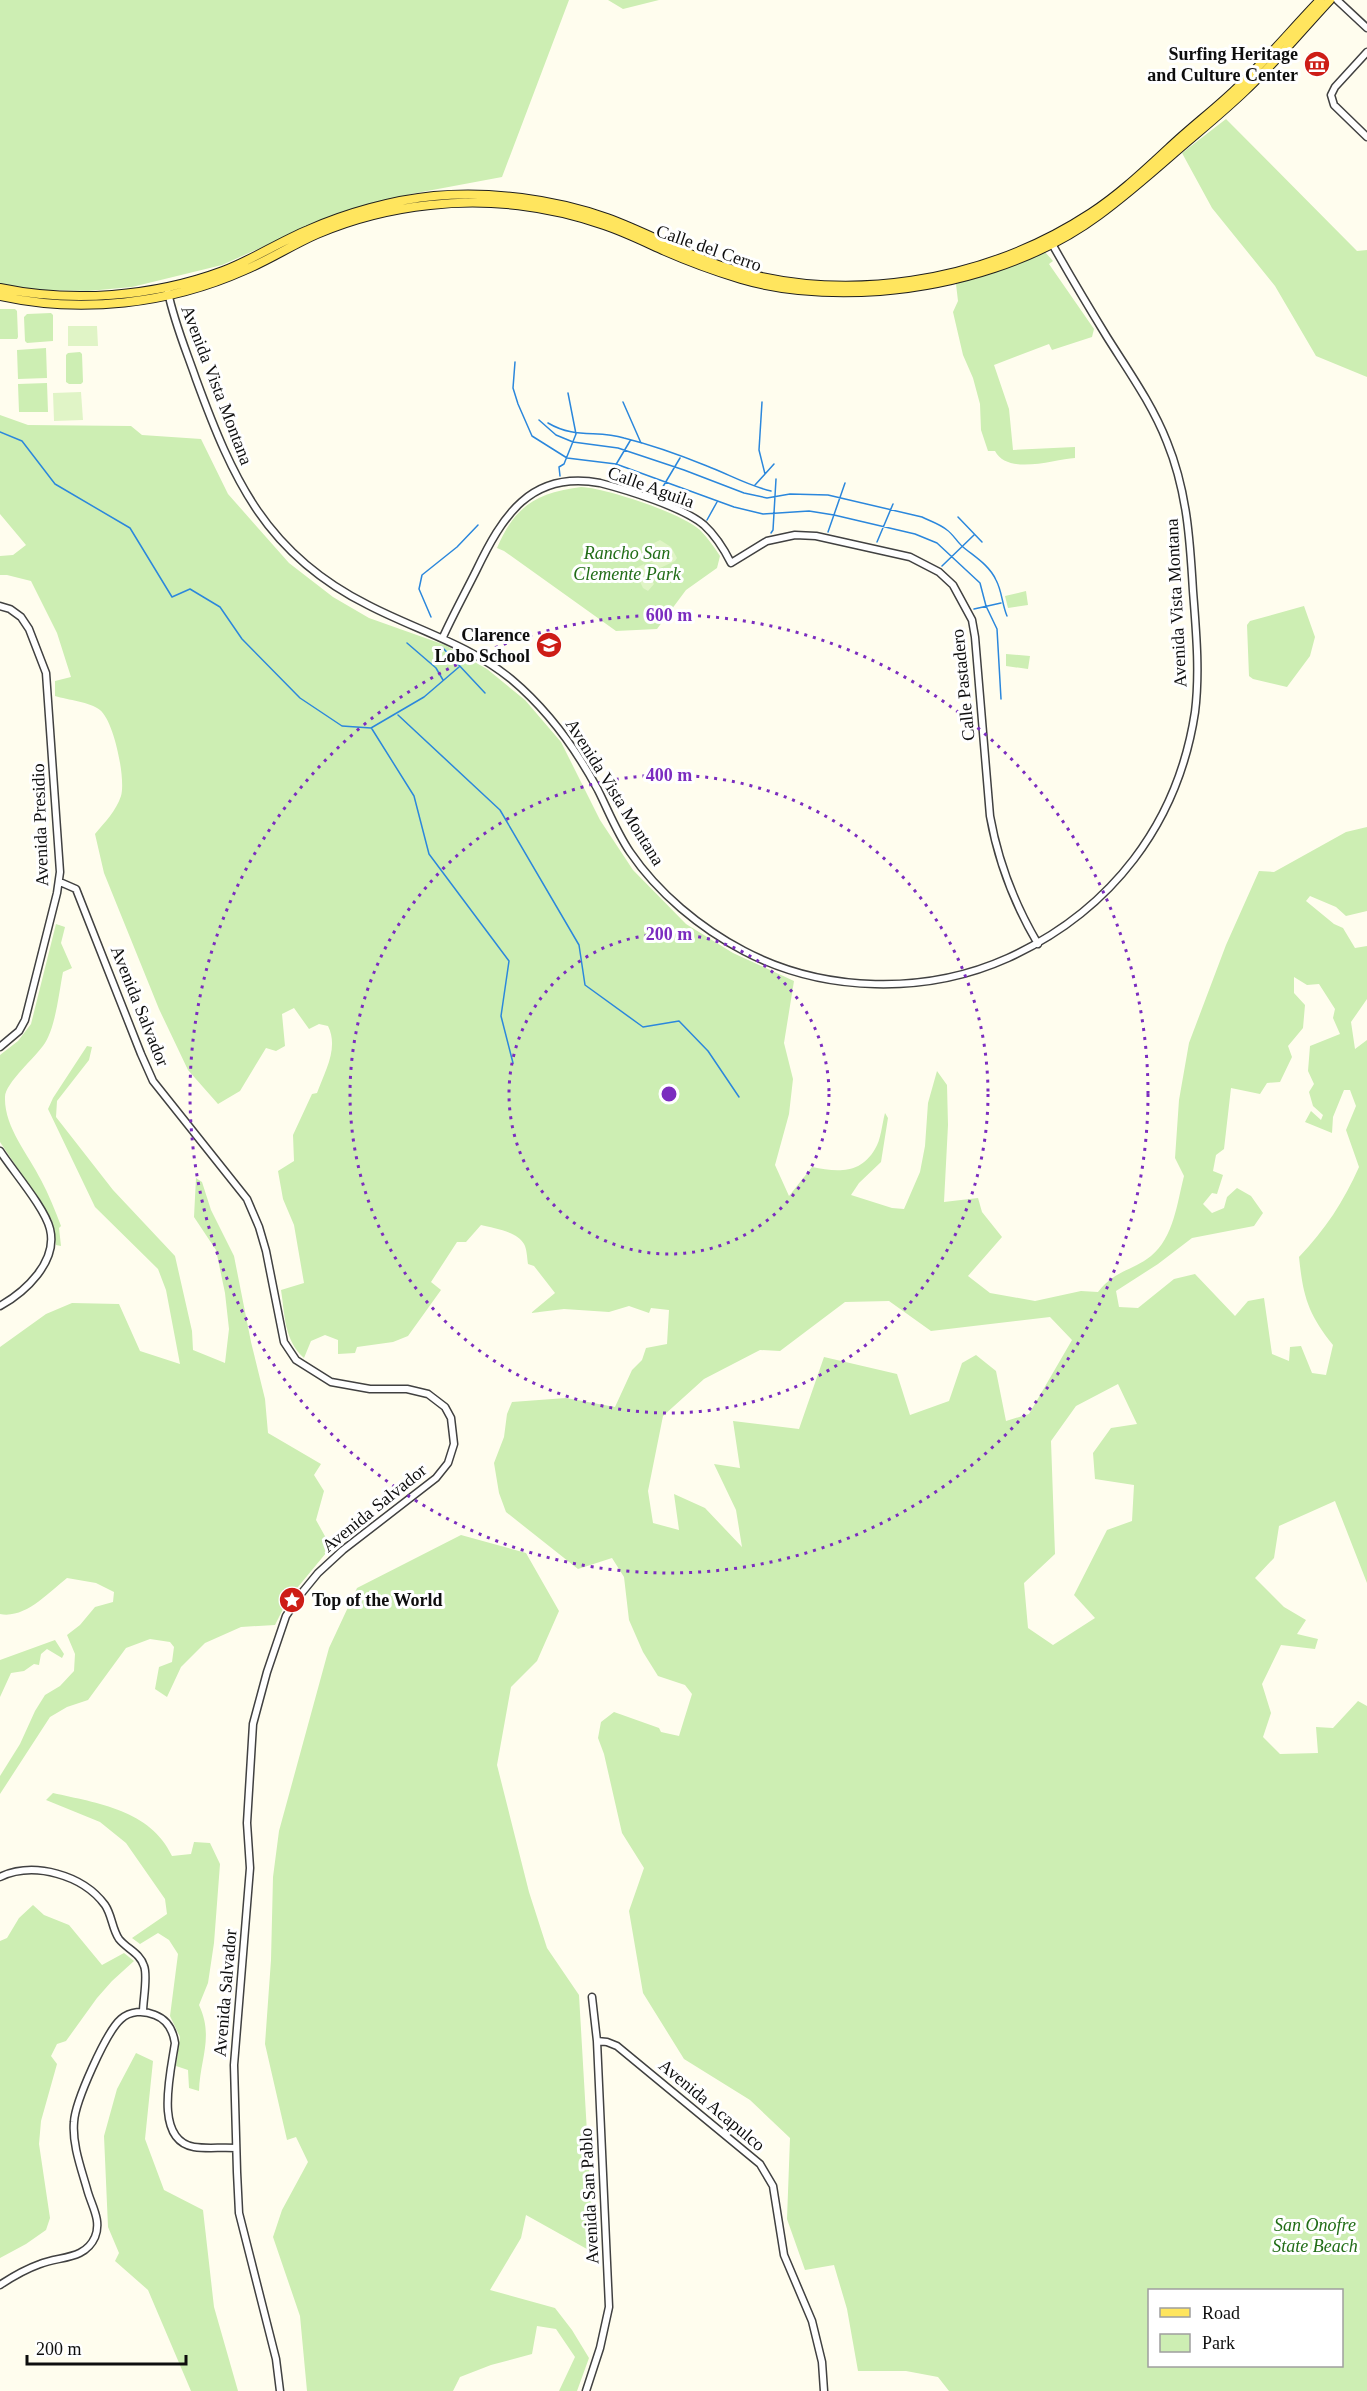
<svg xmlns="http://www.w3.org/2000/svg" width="1367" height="2391" viewBox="0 0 1367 2391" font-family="Georgia,serif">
<rect width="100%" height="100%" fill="#fffdee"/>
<path fill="#cdeeb3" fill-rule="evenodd" d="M0,0h569l-67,177 -91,17 -86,25 -103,46 -90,22 -44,4 -47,-1 -41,-6z
M608,0h51l-36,9z
M1226,119l131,132 10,-1v127l-51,-21 -41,-70 -63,-78 -30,-55z
M1045,252l8,9 -4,3 45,65 -2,8 -40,13 -3,-6 -55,21 15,44 4,41 62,-3v11c-20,1 -67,18 -80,-7h-7l-7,-21 -1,-26 -7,-26 -10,-23 -10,-43 5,-11 -2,-17z
M0,309h15l2,2 1,26 -1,2h-17z
M51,313l2,2v26l-26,2 -2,-2 -1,-24 3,-3z
M46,348l1,30 -29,1 -1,-29z
M80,352l2,2 1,28 -2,2h-12l-3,-2v-27l2,-2z
M47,383l1,29h-29l-1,-28z
M0,415l28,10 103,1 11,9 59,4 27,55 61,69 44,34 36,21 76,27 42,24 38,31 36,42 39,78 33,50 53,54 47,29 61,28 -10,62 9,36 -4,35 -14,51 14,31 23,-29c24,5 48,8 63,-18 6,-9 7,-25 10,-36l3,5 -7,44 -22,21 -8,12 41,13 12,1 16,-37 5,-26 3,-43 9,-32 10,14 1,40 -4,77 34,-4 4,14 20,25 -34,39 22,17 45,8 46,-10 17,1c17,-22 34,-21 53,-36 23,-19 26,-53 33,-80l-9,-18 4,-58 10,-57 37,-98 33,-74 15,1 72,-40 21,-5v84l-21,5 -10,-9 -26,-11 -4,5 28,23 9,4 12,20 12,-2v53l-16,23 4,27 12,-9v543l-32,-82 -56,25 -5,32 -19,20 29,29 22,13 -9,14 21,5 -3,10 -34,-4 -19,39 9,29 -8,24 17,17 38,-1 -2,-26 17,1 25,-27 9,5v685h-418l-11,-14 -32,-6h-48l-11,-62 -13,-44 -29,5 -18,-51 3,-81 -40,-38 -66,-41 -41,-66 -14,-82 15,-43 -22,-35 -18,-79 -6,-16 3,-16 13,-10 45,16 2,4 18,4 13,-42 -7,-9 -27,-9 -15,-24 -14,-32 -5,-43 -12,-19 -34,11 -72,-57 -7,-19 -5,-30 10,-26 3,-23 5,-12 54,-4 49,9 17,-37 10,-10 4,-12 21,-4 2,-34 -18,-2 -2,5 -20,-7 -20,6 -45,-3 -33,4 24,-20 -21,-27 -6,-2c-1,-6 -1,-15 -4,-20 -6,-12 -30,-16 -43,-19l-15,17h-9l-26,40 10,8 -33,46 -15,6 -36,5 -2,6 -17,1v-14l-13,-5 -14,6 -7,17c-20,-18 -19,-43 -23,-68l23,-7 -10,-58 -11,-26 -5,-28 16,-10 -1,-26 19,-41 5,-1c8,-22 22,-45 11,-67l-9,-2 -10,5 -15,-21 -12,6 3,32 -9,5 -10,-3 -26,43 -22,13 -30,-34 -29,-61 -55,-136 -9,-39c10,-12 21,-23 26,-38 5,-17 -7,-75 -21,-86 -10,-8 -32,-10 -45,-14v-15l16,-4 -14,-44 -26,-52 -24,-6h-7v-19l13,-1 13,-10 -26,-31zM1294,977l13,8 12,-1 16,25 -2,9 7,16 -30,12 -2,25 6,13 -5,8 4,14 10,9 -2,5 -10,-9 -6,11 27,11 1,-16 11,-27h6l6,16 -10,24 13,37c-15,34 -34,63 -60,90 4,39 9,57 34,88l-7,30 -14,-2 -11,-27 -11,1 -1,14 -17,-7 -8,-56 -16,3 -13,15 -40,-42 -21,5 -36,29 -19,-1 -3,-16 42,-27 34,-26 62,-12 9,-13 -12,-17 -14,-8 -10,9 -3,11 -12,5 -9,-9 9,-11 5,1 6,-19 -10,-4 3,-16 8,-6 7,-61 29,6 7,-11 13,-1 12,-25 -4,-11 15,-18 2,-23 -11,-12zM889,1301l42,30 119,-14 22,23 -43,74 -23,7 -10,-50 -20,-16 -14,8 -13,38 -39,14 -13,-41 -73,-17 -25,72 -66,-8 7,47 -26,-4 22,46 6,37 -37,-39 -31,-14 5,36 -26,-7 -5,-32 15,-75 41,-37 56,-29 20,1 65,-49zM1118,1384l19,40 -26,4 -18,25 2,26 39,6 -2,36 -25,9 -33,65 21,23 -42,27 -25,-17 -4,-45 31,-29 -4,-113 25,-35zM1150,2290h192v76h-192z
M581,487c25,1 100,26 119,43 8,8 14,17 20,26l-3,12 -31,22 -29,39 -41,2 -112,-80 -7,-3c18,-42 39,-55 84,-61z
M1026,591l2,14 -20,3 -3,-12z
M1304,606l11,31 -5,19 -23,31 -34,-8 -4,-3 -2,-51 3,-4z
M1006,654l24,2 -2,13 -22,-3z
M56,924l9,3 -4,16 11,25 -9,4c-4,20 -7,53 -18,71 -9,14 -40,40 -40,54 -1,30 23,57 36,83 8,15 14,30 20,46l-2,2 2,18 -5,-1 -4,-25 -52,-78v-87l18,-14 13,-17z
M87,1046l5,1 -3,13 -32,41 -1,16 57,73 62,66 17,75 1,19 32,13 4,-34 -4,-36 -9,-43 -22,-33 2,-39 6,4 9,28 23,46 17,86 14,57 3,34 53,31 -7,11 10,16 -8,29 15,27 -43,52 -13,26 -34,2 -36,16 -24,24 -14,30 -12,-8 4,-22 13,-5 2,-15 -4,-5 -20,-3 -24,9 -38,52 -21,7 -17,10 -50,77v-18l20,-32 15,-33 10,-16 15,-9 14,-15 1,-17 -8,-19 13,-10 15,-18 18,-5 1,-10 -18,-9 -29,-5c-19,15 -42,41 -67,36v-267l46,-33 26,-11 47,1 21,47 40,13 -14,-74 -8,-21 -63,-62 -47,-98 5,-11z
M461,1535l65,18 33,58 -22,50 -26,26 -14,78 32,127 18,56 32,47 15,258 -68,-38 -5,23 -31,52 65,18 17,22 17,28 -12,33h-18l16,-34 -19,-28 -19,-3 -5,28 -41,11 -31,12 -7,14h-146l-7,-75 -27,-79 9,-27 26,-48 -12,-25 -9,3 -22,-96 6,-84 2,-83 6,-46 50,-183 28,-60z
M55,1640l9,14 -2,4 -15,-9 -6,5 -2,11 -5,-1 -10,7 -13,2 -11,24v-37z
M53,1793c44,10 98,17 119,63l19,-2 3,-12 16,1 10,21 -6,79 -6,40 -9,22c15,32 1,54 0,86l-10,-3 -1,-18 -12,-4 4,-29 -10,-21 8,-62 -9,-14 -11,-7 -18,11 -8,-6 35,-24 -2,-15 -39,-56 -26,-21 -54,-22z
M33,1905l11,10 25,10 33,40 22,-12 10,8 -22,20 -15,17 -31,43 -9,3 -6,12 6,8 -16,57 -2,23 11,74 -4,12 -20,14 -26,14v-317l7,-3 12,-20z
M136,2053l17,8 -8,78 19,51 39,20 11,97 24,84h-47l-43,-101 -33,-29 4,-8 -11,-26 -4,-91 13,-47z"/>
<path fill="#e0f4c6" d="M68,326h29l1,20h-30z
M81,392l2,28 -29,1 -1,-28z
M660,540l11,7 6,11 -2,3 -17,8 -3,-5 -6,-2 -5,-14z
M644,564l10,20 -6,7 -5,-3 -9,-19z"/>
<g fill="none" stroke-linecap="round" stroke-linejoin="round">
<path stroke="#2b87dc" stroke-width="1.5" d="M515,362l-2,26 5,16 14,32 35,22 49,6 118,43 29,7 46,-3 25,4 81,19 22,9 43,40 6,23 11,23 4,70
M623,402l18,41
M762,402l-3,48 6,24
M539,420l17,15 17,7 45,6 66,22 60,23 23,5 23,-4 38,1 94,22c8,4 18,7 25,13 6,4 10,12 16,17 12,10 26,18 33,33 6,11 6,24 11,36
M548,423c27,16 49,7 76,15 28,7 56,17 83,28 21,8 42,20 64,25
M0,432l22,9 33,43 75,44 42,69 18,-8 30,18 22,32 58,59 42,28 29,2 53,-31 35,-30
M560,476l-1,-9 5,-3 12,-30 -8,-41
M608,478l22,-37
M755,485l19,-21
M658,495l22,-37
M958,517l24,25
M707,520l10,-18
M828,532l17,-49
M771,533l2,-3 3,-51
M877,542l16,-38
M942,566l32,-31
M974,609l27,-6
M431,617l-12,-28 3,-14 35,-28 21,-22
M407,643l29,25 7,12
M442,647l43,46
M398,715l102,95 79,135 6,40 58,42 36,-6 29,30 31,46
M372,729l42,67 15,58 80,107 -8,55 12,47"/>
<g stroke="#414141" stroke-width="9">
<path id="minor" d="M1337,0l30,28
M1367,52l-32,35 -4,8 3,10 33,32
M168,292c6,30 18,58 28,87 37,101 70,175 172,226 48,25 100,39 143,74 37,31 64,68 87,111 10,20 19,43 32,62 28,41 70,76 114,99 80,42 182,44 264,7 103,-47 170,-134 187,-246 5,-40 1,-82 -2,-121 -3,-51 -6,-100 -26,-149 -15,-38 -38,-70 -60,-105 -19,-31 -38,-63 -56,-95
M0,606l10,3 11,8 8,12 17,44 14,199 -3,21 -32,127 -6,11 -19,16
M443,637c10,-22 22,-44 33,-66 26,-54 54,-101 124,-88 27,7 83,24 104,42 12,11 20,24 27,38l36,-22 28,-6 21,1 94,21 29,15 14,13 19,35 3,17 15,179c8,45 25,89 48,128
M60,882l16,7 65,165 12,27 94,118 12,28 7,24 18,91 12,18 35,22 39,7h37l21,5 17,13 6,11 3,26 -6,19 -12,15 -93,72 -25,23 -18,22 -14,21 -19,56 -14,52 -6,99 3,45 -16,197 3,107 2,41 37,146 4,32
M0,1151c13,20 45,57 50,78 8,33 -25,63 -50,77
M0,1877c34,-16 83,-2 105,28 7,10 7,24 14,34 8,10 21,14 25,27 4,10 -1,34 -1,46
M597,2041l10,1 10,4 143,118 13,22 11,69 28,66 10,41 2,29
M0,2285c12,-8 26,-16 40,-21 20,-8 45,-4 55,-27 7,-17 -4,-32 -8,-48 -6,-21 -15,-45 -13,-67 1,-20 32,-90 47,-103 9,-8 22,-9 34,-4 13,5 18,15 20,28 -4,28 -22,97 19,104 13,2 28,0 42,1
M586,2391l14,-43 9,-41 -12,-266 -5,-44"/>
</g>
<g stroke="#1f1f1f" stroke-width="10">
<path id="major" d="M0,288c72,15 153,9 223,-17 29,-11 56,-29 85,-41 38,-17 85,-30 126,-34 57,-5 119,3 173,22 39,14 75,35 114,48 122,40 263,17 370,-53 29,-19 53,-42 78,-65 23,-22 49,-41 71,-63 28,-27 53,-57 80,-85
M0,296c81,18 169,8 245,-26 24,-10 47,-25 72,-36 35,-15 75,-25 113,-29 58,-7 120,1 174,20 21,7 41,17 61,26 25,11 50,20 76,28 44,13 93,15 139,12 75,-6 157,-30 219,-76 26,-19 50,-40 74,-61 24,-21 49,-41 72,-63 30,-28 57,-61 85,-91"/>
</g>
<use href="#minor" stroke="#fff" stroke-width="6"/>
<use href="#major" stroke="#ffe55e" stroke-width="8"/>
</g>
<g fill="none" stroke="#7b2cbf" stroke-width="3" stroke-dasharray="3 6">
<circle cx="669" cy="1094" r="160"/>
<circle cx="669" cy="1094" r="319"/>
<circle cx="669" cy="1094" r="479"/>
</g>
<defs>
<g id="museum-disc" transform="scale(1.35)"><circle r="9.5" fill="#cd1d16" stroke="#fff"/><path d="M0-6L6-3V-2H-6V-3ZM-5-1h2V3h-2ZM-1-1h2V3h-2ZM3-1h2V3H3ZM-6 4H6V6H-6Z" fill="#fff"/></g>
<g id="school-disc" transform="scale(1.35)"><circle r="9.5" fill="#cd1d16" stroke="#fff"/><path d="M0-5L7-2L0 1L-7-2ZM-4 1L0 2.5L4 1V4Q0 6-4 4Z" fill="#fff"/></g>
<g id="sight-disc" transform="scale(1.35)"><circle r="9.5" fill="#cd1d16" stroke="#fff"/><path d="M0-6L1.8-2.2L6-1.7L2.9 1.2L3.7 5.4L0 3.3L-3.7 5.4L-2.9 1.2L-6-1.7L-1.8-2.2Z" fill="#fff"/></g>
</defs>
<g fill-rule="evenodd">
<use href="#museum-disc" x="1317" y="64"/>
<use href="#school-disc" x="549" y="645"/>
<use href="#sight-disc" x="292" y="1600"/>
</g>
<g text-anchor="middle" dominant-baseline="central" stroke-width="6" stroke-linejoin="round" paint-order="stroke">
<g font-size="18" font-weight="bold" fill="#0e0e0e" stroke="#fff" text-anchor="end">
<text x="1298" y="54">Surfing Heritage<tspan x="1298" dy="21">and Culture Center</tspan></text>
<text x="530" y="635">Clarence<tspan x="530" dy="21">Lobo School</tspan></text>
<text x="312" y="1600" text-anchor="start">Top of the World</text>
</g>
<g font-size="18" fill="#0e0e0e" stroke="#fff">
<text transform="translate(709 248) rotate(19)">Calle del Cerro</text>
<text transform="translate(217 385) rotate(69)">Avenida Vista Montana</text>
<text transform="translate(651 487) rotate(20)">Calle Aguila</text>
<text transform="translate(1176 603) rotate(-93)">Avenida Vista Montana</text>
<text transform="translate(963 685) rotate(-96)">Calle Pastadero</text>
<text transform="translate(615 792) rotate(58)">Avenida Vista Montana</text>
<text transform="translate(40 825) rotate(-92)">Avenida Presidio</text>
<text transform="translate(140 1006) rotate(68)">Avenida Salvador</text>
<text transform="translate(374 1508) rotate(-39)">Avenida Salvador</text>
<text transform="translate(225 1993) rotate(-85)">Avenida Salvador</text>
<text transform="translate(712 2105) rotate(40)">Avenida Acapulco</text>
<text transform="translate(589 2196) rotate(-93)">Avenida San Pablo</text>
</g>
<g font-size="18" font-style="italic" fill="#216d17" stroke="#fff">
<text x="627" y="553">Rancho San<tspan x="627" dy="21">Clemente Park</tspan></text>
<text x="1315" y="2225">San Onofre<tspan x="1315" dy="21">State Beach</tspan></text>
</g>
</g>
<circle cx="669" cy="1094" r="9" fill="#7b2cbf" stroke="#fff" stroke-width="3"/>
<g font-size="18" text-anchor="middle" font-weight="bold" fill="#7b2cbf" stroke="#fff" stroke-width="6" stroke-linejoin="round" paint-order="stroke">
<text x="669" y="621">600 m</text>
<text x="669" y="781">400 m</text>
<text x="669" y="940">200 m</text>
</g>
<rect x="1148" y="2289" width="195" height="78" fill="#ffffff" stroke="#9f9f9f" stroke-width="1.5"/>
<rect x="1160" y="2308" width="30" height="9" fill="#ffe55e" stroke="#9f9f9f" stroke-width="1.5"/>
<text x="1202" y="2319" font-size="18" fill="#0e0e0e">Road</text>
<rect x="1160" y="2334" width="30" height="18" fill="#cdeeb3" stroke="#9f9f9f" stroke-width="1.5"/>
<text x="1202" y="2349" font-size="18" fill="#0e0e0e">Park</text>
<path d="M27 2355v9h159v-9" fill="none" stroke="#0e0e0e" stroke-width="3"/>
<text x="36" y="2355" font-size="18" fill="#0e0e0e" stroke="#ffffff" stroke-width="4.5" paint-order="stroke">200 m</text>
</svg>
